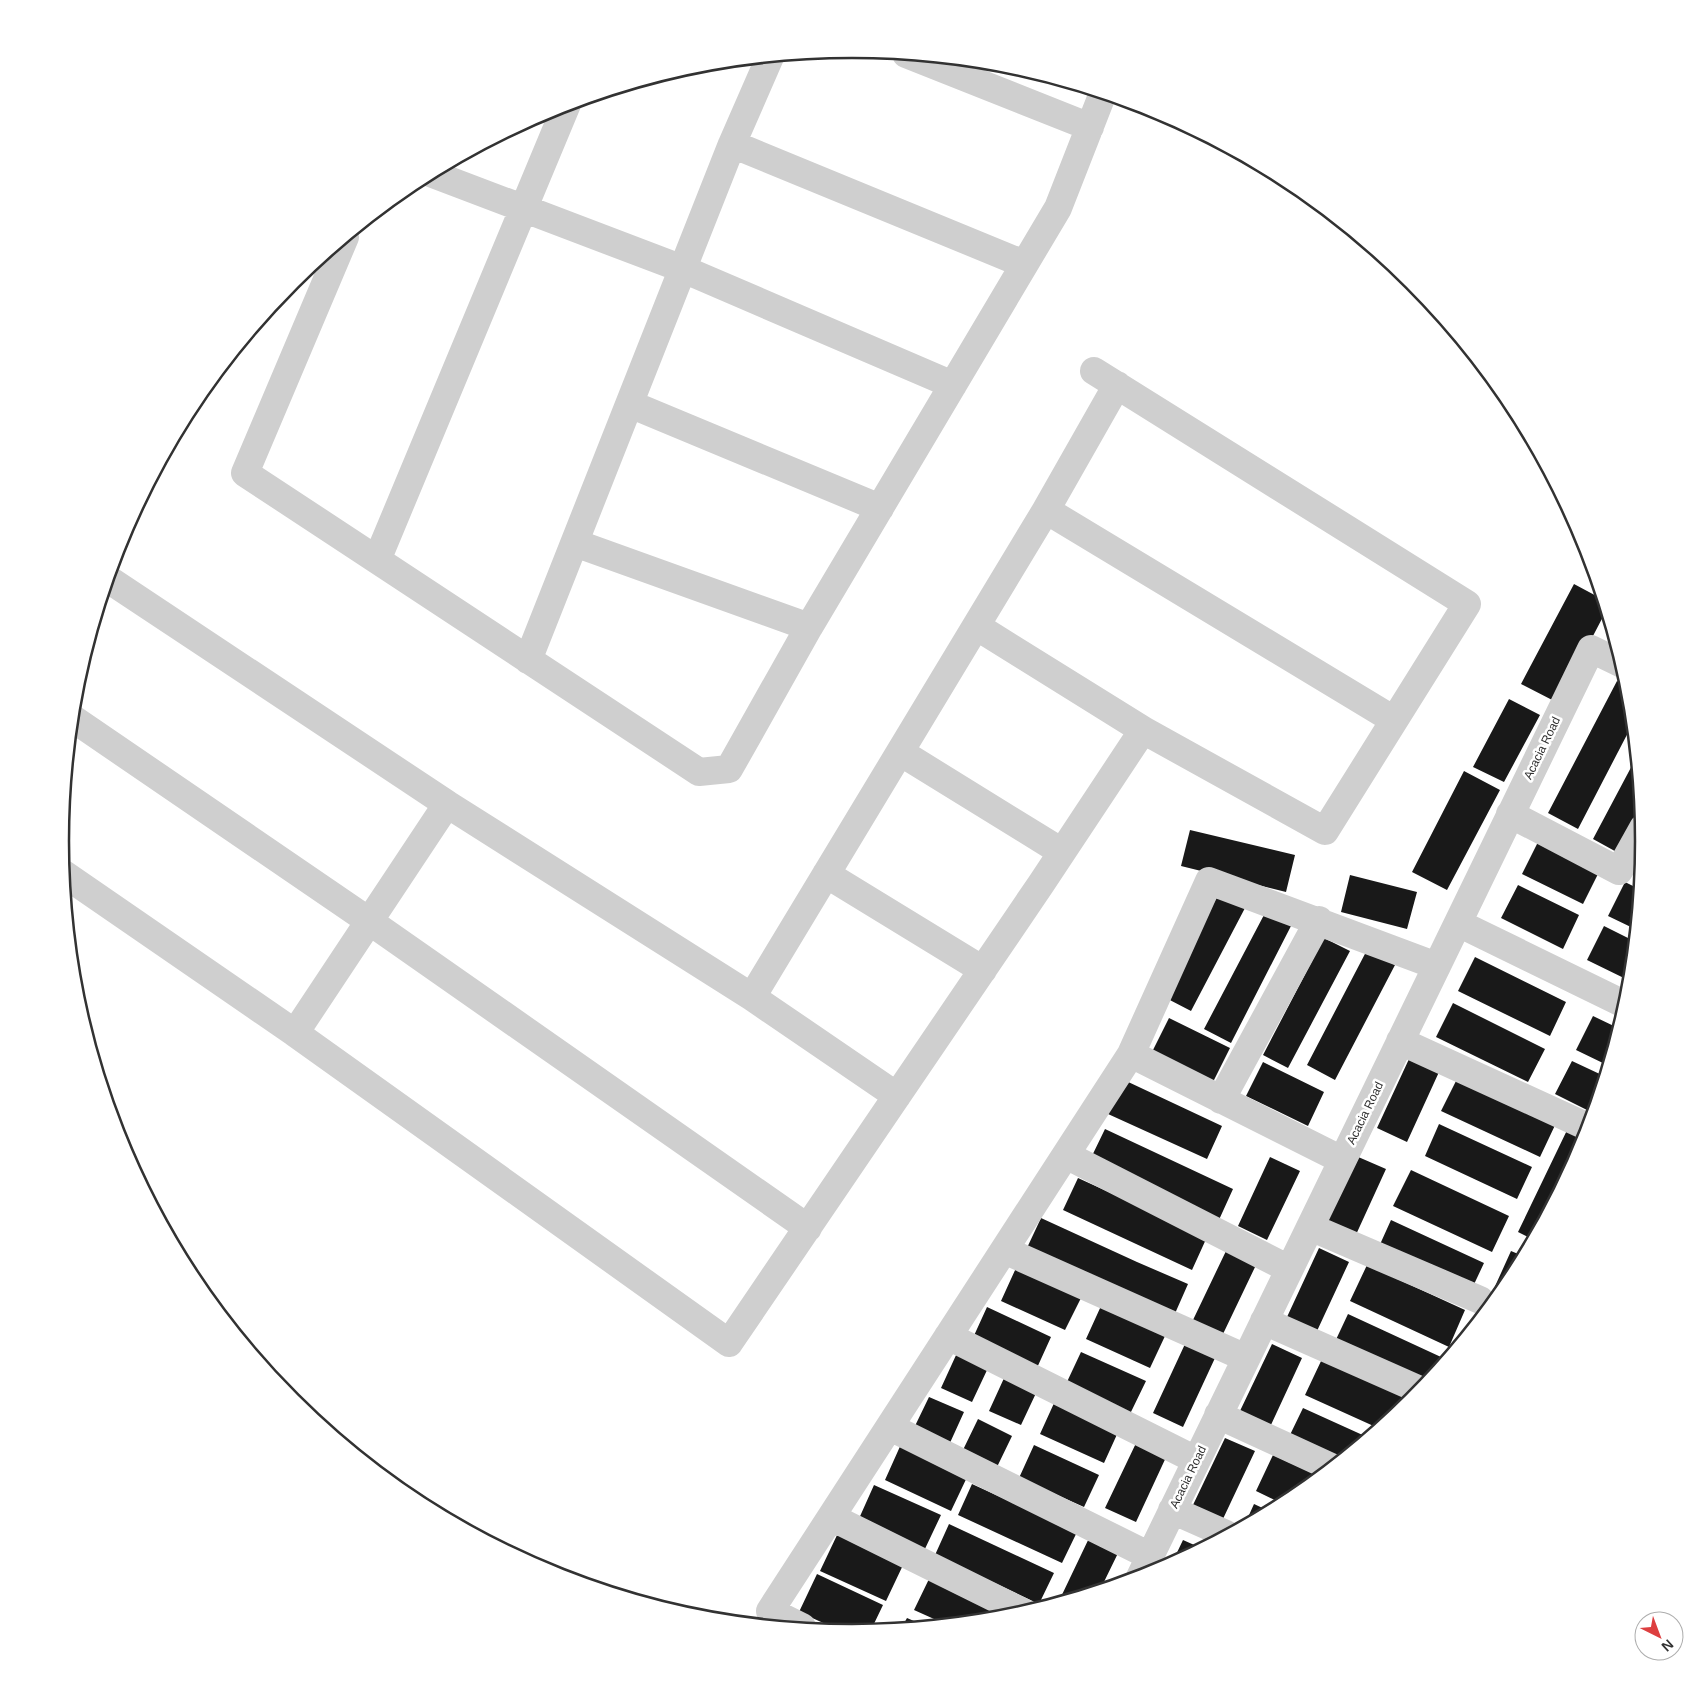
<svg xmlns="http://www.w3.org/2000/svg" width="1704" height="1681" viewBox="0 0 1704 1681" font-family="Arial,sans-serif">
<rect width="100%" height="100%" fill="#fff"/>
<path fill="#191919" d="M1574,584l28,15 4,12 -48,92 -37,-19z
M1617,681l12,6 3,38 -54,104 -30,-16z
M1509,699l31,16 -36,67 -31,-15z
M1636,758l6,61 -20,36 -29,-16z
M1464,771l36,19 -53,100 -35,-18z
M1190,830l105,25 -9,37 -105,-26z
M1539,840l61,30 -17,34 -61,-30z
M1350,875l67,17 -10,37 -66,-17z
M1625,882l14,7 -4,40 -27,-13z
M1518,885l61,30 -16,34 -62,-31z
M1218,895l27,13 -54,103 -27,-14z
M1265,913l26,13 -60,117 -27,-14z
M1604,926l30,15 -4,40 -43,-21z
M1324,938l26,13 -62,117 -25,-13z
M1367,950l28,15 -60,115 -28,-15z
M1475,957l91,45 -16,34 -92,-45z
M1453,1003l92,46 -17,33 -92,-45z
M1593,1016l25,12 -11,37 -31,-15z
M1169,1018l61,30 -17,34 -61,-30z
M1409,1059l30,13 -32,70 -30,-14z
M1572,1061l32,15 -11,37 -38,-19z
M1263,1062l61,30 -16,34 -62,-30z
M1459,1075l98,46 -17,36 -99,-46z
M1124,1080l98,46 -15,33 -99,-45z
M1439,1124l93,43 -15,32 -92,-43z
M1570,1124l17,8 -4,11 -51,96 -14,-7z
M1105,1129l128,60 -15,33 -129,-60z
M1356,1156l30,13 -32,70 -31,-14z
M1270,1157l30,14 -33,69 -29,-14z
M1411,1170l98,46 -17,36 -99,-46z
M1078,1178l129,59 -15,33 -129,-60z
M1041,1218l96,44 51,22 -15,34 -147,-68z
M1391,1220l93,43 -15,32 -92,-44z
M1319,1248l30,14 -32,69 -30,-14z
M1226,1251l30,14 -33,69 -30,-14z
M1511,1251l12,5 -13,25 -28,34z
M1367,1265l98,45 -16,37 -99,-46z
M1016,1268l65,30 -16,32 -64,-29z
M1101,1306l64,30 -15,32 -64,-29z
M987,1307l64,30 -15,33 -64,-30z
M1348,1314l93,43 -8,18 -11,12 -89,-41z
M1185,1344l30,14 -32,69 -30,-14z
M1272,1344l30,14 -32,69 -31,-14z
M1081,1352l65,29 -16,33 -64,-30z
M957,1353l31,15 -16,34 -31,-14z
M1322,1359l90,41 -34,28 -73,-33z
M1005,1376l32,15 -16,34 -32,-14z
M929,1397l35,15 -15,33 -35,-17z
M1055,1401l64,29 -15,33 -64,-29z
M1303,1408l64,29 -30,25 -49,-23z
M978,1419l34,17 -15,31 -35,-15z
M1225,1438l30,13 -33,70 -30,-14z
M1138,1439l30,14 -32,69 -31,-14z
M902,1442l67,31 -18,38 -66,-31z
M1034,1445l65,30 -15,32 -65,-29z
M1273,1455l46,21 -27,23 -9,5 -27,-13z
M972,1484l105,48 -15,31 -104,-48z
M874,1485l67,30 -18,38 -66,-30z
M1254,1504l15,7 -24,13z
M949,1524l105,49 -15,31 -104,-49z
M838,1533l66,30 -18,38 -66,-30z
M1091,1534l30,13 -20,41 -42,13z
M1183,1540l18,8 -29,15z
M817,1574l66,31 -12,25 -19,2 -11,-1 -42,-19z
M929,1579l77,38 -63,6 -29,-13z
M907,1618l16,7 -21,2z"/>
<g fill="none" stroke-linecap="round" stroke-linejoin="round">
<path stroke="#cfcfcf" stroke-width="28" d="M906,54l184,73
M732,144l292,120
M430,173l253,96 270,116
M345,237l-100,236 454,299 30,-3 80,-142 249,-419 45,-115
M1117,385l-71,125 348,210
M630,404l250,104
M575,543l234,84
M377,560l190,-456
M976,626l167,104
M528,660l204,-516 38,-87
M72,718l297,203 439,307
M900,752l162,100
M447,804l305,193 294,-487
M1510,814l109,57 24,-43
M64,874l231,159 152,-229 -339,-225
M826,874l157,96
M1458,923l168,82
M752,997l145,99
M295,1033l434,310 312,-459 102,-154 182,101 142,-227 -373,-233
M1400,1041l188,86
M1131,1054l211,106
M1221,1100l98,-180
M1066,1155l223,114
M1310,1227l170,73
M1004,1250l242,108
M1264,1321l156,69
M948,1336l248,124
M1218,1415l113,52
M890,1427l260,129
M1172,1510l54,24
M831,1517l192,95
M1140,1577l451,-928 31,15
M802,1627l-32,-16 361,-557 78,-173 228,85"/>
</g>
<g text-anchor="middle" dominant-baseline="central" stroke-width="5" stroke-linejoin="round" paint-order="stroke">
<g font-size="12" fill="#323232" stroke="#fff">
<text transform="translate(1542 748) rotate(-64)">Acacia Road</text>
<text transform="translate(1365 1113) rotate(-64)">Acacia Road</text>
<text transform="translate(1188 1477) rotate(-64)">Acacia Road</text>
</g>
</g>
<path d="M0 0H1704V1681H0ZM69 841a783 783 0 1 1 1566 0a783 783 0 1 1-1566 0Z" fill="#fff" fill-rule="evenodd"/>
<path fill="none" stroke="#323232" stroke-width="2.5" d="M69 841a783 783 0 1 1 1566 0a783 783 0 1 1-1566 0Z"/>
<g transform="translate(1659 1636) rotate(138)"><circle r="24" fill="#ffffff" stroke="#adadad"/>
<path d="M0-4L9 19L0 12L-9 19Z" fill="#dd3f40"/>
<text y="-8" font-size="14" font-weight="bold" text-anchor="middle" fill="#323232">N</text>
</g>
</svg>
